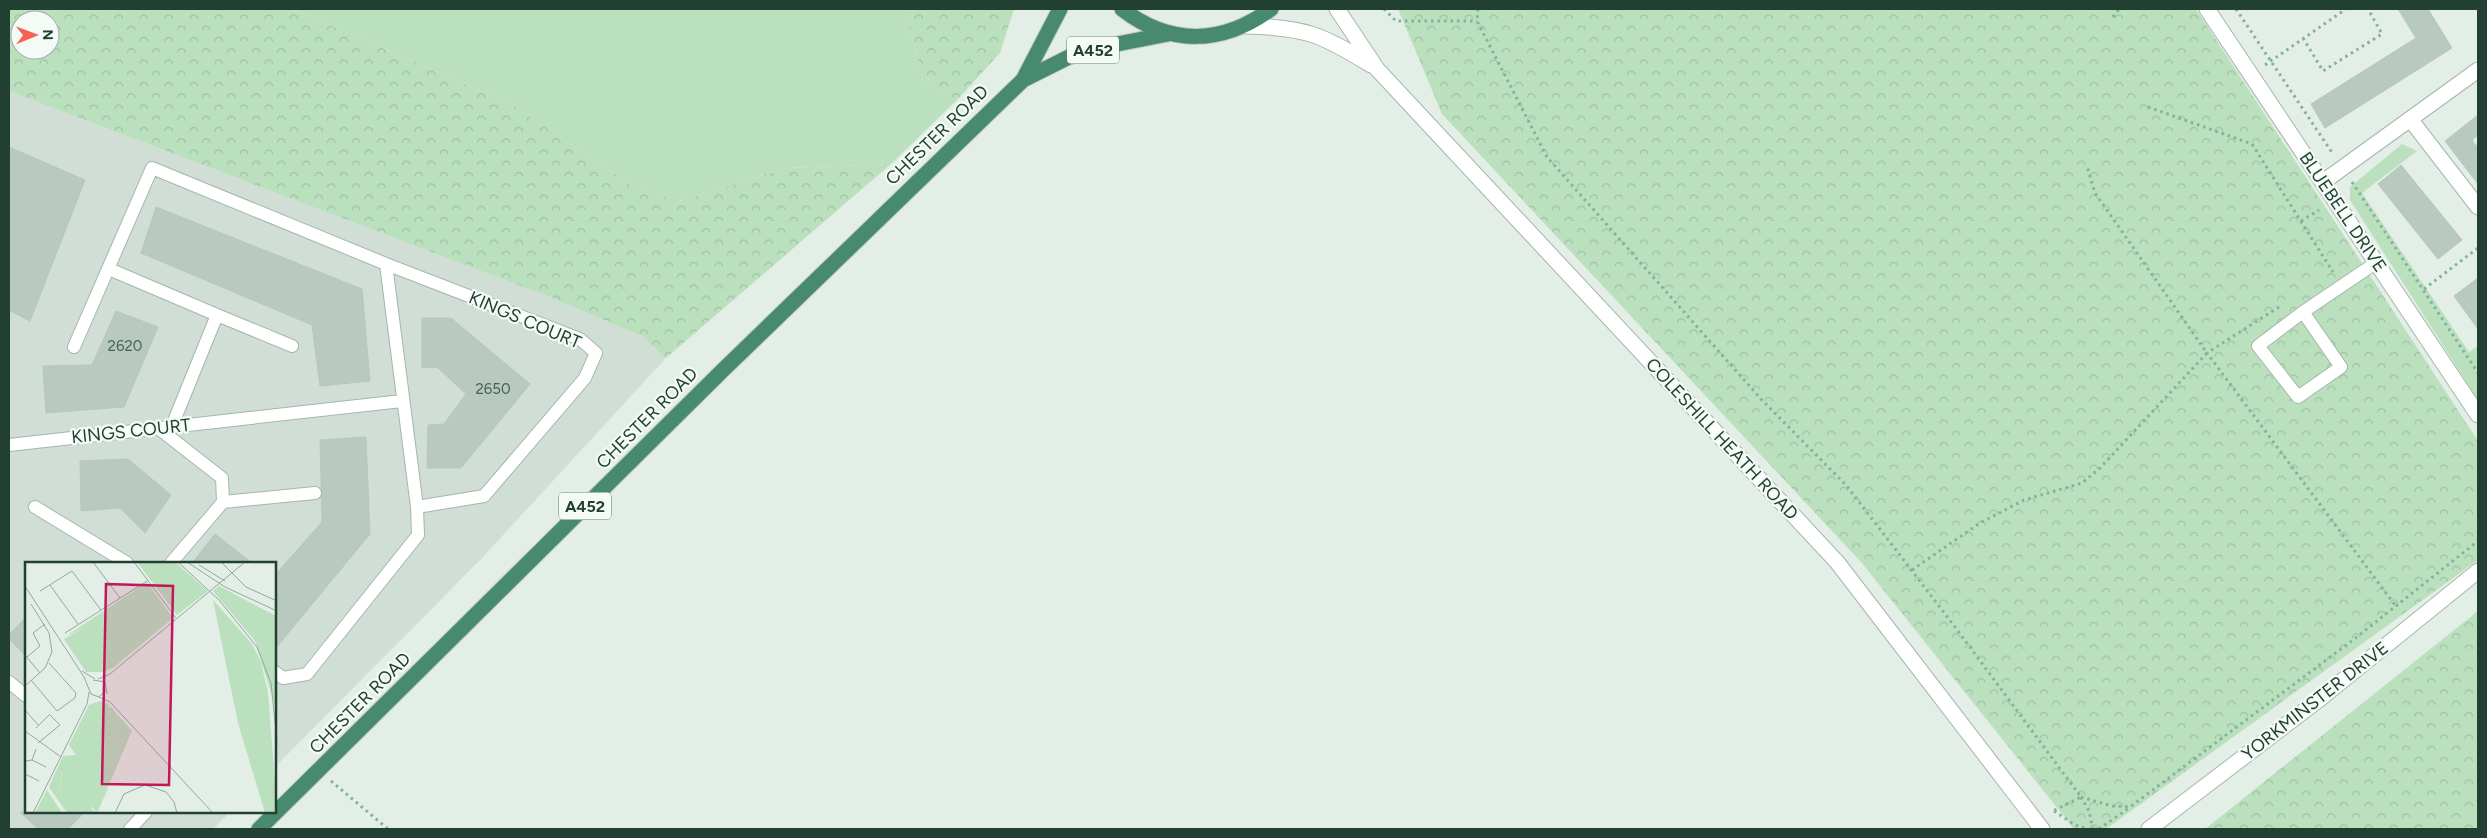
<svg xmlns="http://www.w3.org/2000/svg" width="2487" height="838" viewBox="0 0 2487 838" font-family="Figtree,sans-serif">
<defs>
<pattern id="forest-crowns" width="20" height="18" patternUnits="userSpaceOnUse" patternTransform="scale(1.25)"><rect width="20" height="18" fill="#bae0be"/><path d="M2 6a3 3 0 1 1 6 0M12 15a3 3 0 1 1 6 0" fill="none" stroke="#a0c1a4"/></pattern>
</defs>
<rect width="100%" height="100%" fill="#e3eee7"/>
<path fill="#d1ded5" d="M9,91l543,207 90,38 24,22 -184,200 -207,209v-204h-249v249h204l-17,17h-204z"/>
<path fill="#bae0be" d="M293,9h611l19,71 34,20 -66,64 -105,4 -106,33 -48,-15 -119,-81z
M2402,144l15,7 -55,42 107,159 9,-6v54l-128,-200v-13z"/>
<path fill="url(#forest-crowns)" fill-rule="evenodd" d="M9,9h284l220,96 119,81 48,15 106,-33 105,-4 -225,194 -24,-22 -90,-38 -543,-207zM20,20h30v30h-30z
M904,9h110l-14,44 -43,47 -34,-20z
M1398,9h798l282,432v119l-372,269h-32l-213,-267 -419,-448z
M2478,611v218h-273z"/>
<path fill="#b8c9bf" stroke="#b5c8bc" d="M2398,9h30l24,39 -127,80 -14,-24 105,-66z
M2478,115v20l-6,5 6,8v36l-33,-43z
M9,147l76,33 -55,141 -21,-11z
M2401,165l61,75 -24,19 -60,-75z
M156,207l206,82 8,92 -50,5 -8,-61 -171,-72z
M2478,278v51l-24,-33z
M116,311l42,16 -34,80 -78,6 -3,-47 49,-1z
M422,318h29l79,66 -69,84h-34l1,-43 16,-1 22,-30 -29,-27 -15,1z
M366,437l4,97 -95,115v-74l47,-53 -2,-82z
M128,459l43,36 -26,38 -25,-25 -39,3 -1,-50z
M215,534l37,29h-60z
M26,617v39l-17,-17v-4z
M20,812h65l-17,17h-30z"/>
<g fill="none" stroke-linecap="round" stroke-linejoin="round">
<g stroke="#a5b6ad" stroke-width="14">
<path id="service" d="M386,264l194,75 16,14 -11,25 -101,118 -67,11z
M109,269l108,46 -45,111
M2303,312l-45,34 40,51 43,-30 -38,-55 74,-50
M217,315l75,31
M74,347l78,-179 234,96
M158,428l64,50 1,24 -52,61
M9,445l393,-44
M223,502l92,-9
M35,507l92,56
M275,672l8,6 24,-4 111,-139 -1,-28
M9,682l17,14
M130,829l16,-17"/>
</g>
<g stroke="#a5b6ad" stroke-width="17">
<path id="minor" d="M2207,9l271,406
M2410,119l68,88
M2323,182l155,-112"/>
</g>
<g stroke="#a5b6ad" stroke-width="17">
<path id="tertiary" d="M1337,9l40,60 460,493 205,267
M1245,26c59,1 76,8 126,39
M2149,829l172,-131 157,-127"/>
</g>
<g stroke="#c1cac6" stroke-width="17">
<path id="trunk" d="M1122,9c48,37 100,36 149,0
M1023,80l37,-71
M259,829l464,-459 300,-290 46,-23 38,-11 61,-12"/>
</g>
<path stroke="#81b39b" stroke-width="3" stroke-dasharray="2.5 4" stroke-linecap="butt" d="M1384,9l12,12h81
M1478,9l-1,12 70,136 214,242 85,86 106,138 129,174 -30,15
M2236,9l97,145
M2113,17l6,-8
M2303,38l20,33 59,-37 -14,-25
M2265,65l81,-56
M2148,107l104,37 81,128
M2352,182l126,191
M2301,221l18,-11
M2424,289l54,-41
M2279,307l-72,46 188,252
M1912,570l68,-47 44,-23 58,-17 18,-15 107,-115 -112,-160 -8,-27
M331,781l57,48
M2081,797l31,9 18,1 223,-167 125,-99
M2081,797l8,14 4,18
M2054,811l21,14 13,4
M2099,829l30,-21"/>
<use href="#service" stroke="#fff" stroke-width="12"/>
<use href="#minor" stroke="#fff" stroke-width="15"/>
<use href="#tertiary" stroke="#fff" stroke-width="15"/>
<use href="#trunk" stroke="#488a70" stroke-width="15"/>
</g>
<g text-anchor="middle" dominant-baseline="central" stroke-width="4.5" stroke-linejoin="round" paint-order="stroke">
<g font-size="15" fill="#476255">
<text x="125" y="346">2620</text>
<text x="493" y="389">2650</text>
</g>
<g fill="#f4faf6" stroke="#60786d" stroke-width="1">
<rect x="1067" y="36.5" width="52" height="27" rx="4"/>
<rect x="559" y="492.5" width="52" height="27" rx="4"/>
</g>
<g font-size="16" font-weight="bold" fill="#214032">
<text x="1093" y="50">A452</text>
<text x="585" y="506">A452</text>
</g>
<g font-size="18" fill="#214032" stroke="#f4faf6">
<text transform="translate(937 135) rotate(-44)">CHESTER ROAD</text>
<text transform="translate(2343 212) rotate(56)">BLUEBELL DRIVE</text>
<text transform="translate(525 320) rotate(23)">KINGS COURT</text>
<text transform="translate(647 418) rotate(-45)">CHESTER ROAD</text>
<text transform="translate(131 431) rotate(-6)">KINGS COURT</text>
<text transform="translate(1722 439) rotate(47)">COLESHILL HEATH ROAD</text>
<text transform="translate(2315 701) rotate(-38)">YORKMINSTER DRIVE</text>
<text transform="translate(360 703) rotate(-45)">CHESTER ROAD</text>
</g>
</g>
<g transform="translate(25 562)">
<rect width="251" height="251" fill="#e3eee7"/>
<path d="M194,24l57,30 1,96 -22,-71 -42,-50zM188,38l39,44 9,18 7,31 8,103v14l-5,3h-6l-27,-90zM86,145l5,6 3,17 -22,50 11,7 -2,6 -6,-4 -9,20 6,4h-29l-3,-3 4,-4 -9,-16 2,-18 -4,-5 5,-11 13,-1 -7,-10 8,-16 5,-1 9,-14zM22,228l15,23h-27z" fill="#bae0be"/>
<path d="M112,0h38l33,29 -31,24zM122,20l26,36 -60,50 -10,4h-17l-4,-43 -14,6zM75,139l8,3 2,6 -19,4 -9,14 -5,1 12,-24zM91,151l16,18 -24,56 -11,-7 22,-50zM37,204l-2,24 10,16 -5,4 -16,-23 9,-20zM75,227l6,4 -9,20 -10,-13z" fill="#bae0be"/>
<path d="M57,67l16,29 -12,14 -22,-33z" fill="#bae0be"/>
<path fill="none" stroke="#95a89f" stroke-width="1" d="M68,0l27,36M109,0l42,56M153,0l41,38 38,47 14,36 6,58M162,0l38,25 52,24M196,0l25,25 31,14M174,3l26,16M25,23l28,39M0,24l59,91 7,17 8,3 7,-7M15,29l32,-20 29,39M40,71l82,-52M0,93l15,18M2,95l13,-11 -7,-13 12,-9M57,109l13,8M73,117l12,-5 135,-112M6,118l26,31 18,-13 1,-5 -27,-30M68,118l12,2 2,12M0,124l20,-18 7,-16 -3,-19 -18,-29M74,135l11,5 103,111M0,148l14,16M11,166l14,-14M0,169l36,26M13,181l22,-18 -10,-10M7,198l14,7M0,199l7,-1 4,-11M0,212l14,7M8,251l54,-109 2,-12M90,251l9,-19 21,-9 21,7 8,10 3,11"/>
<path fill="#c2185b" fill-opacity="0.15" stroke="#c2185b" stroke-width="2.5" d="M81,22l67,2 -4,199 -67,-1z"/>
<rect width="251" height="251" fill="none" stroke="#214032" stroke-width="2.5"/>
</g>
<rect width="2487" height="838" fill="none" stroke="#214032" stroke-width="20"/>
<g transform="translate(35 35) rotate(89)"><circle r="24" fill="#f4faf6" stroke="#a0b0a8"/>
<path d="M0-4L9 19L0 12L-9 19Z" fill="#fa6155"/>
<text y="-8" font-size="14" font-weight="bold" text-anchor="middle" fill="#214032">N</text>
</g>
</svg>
